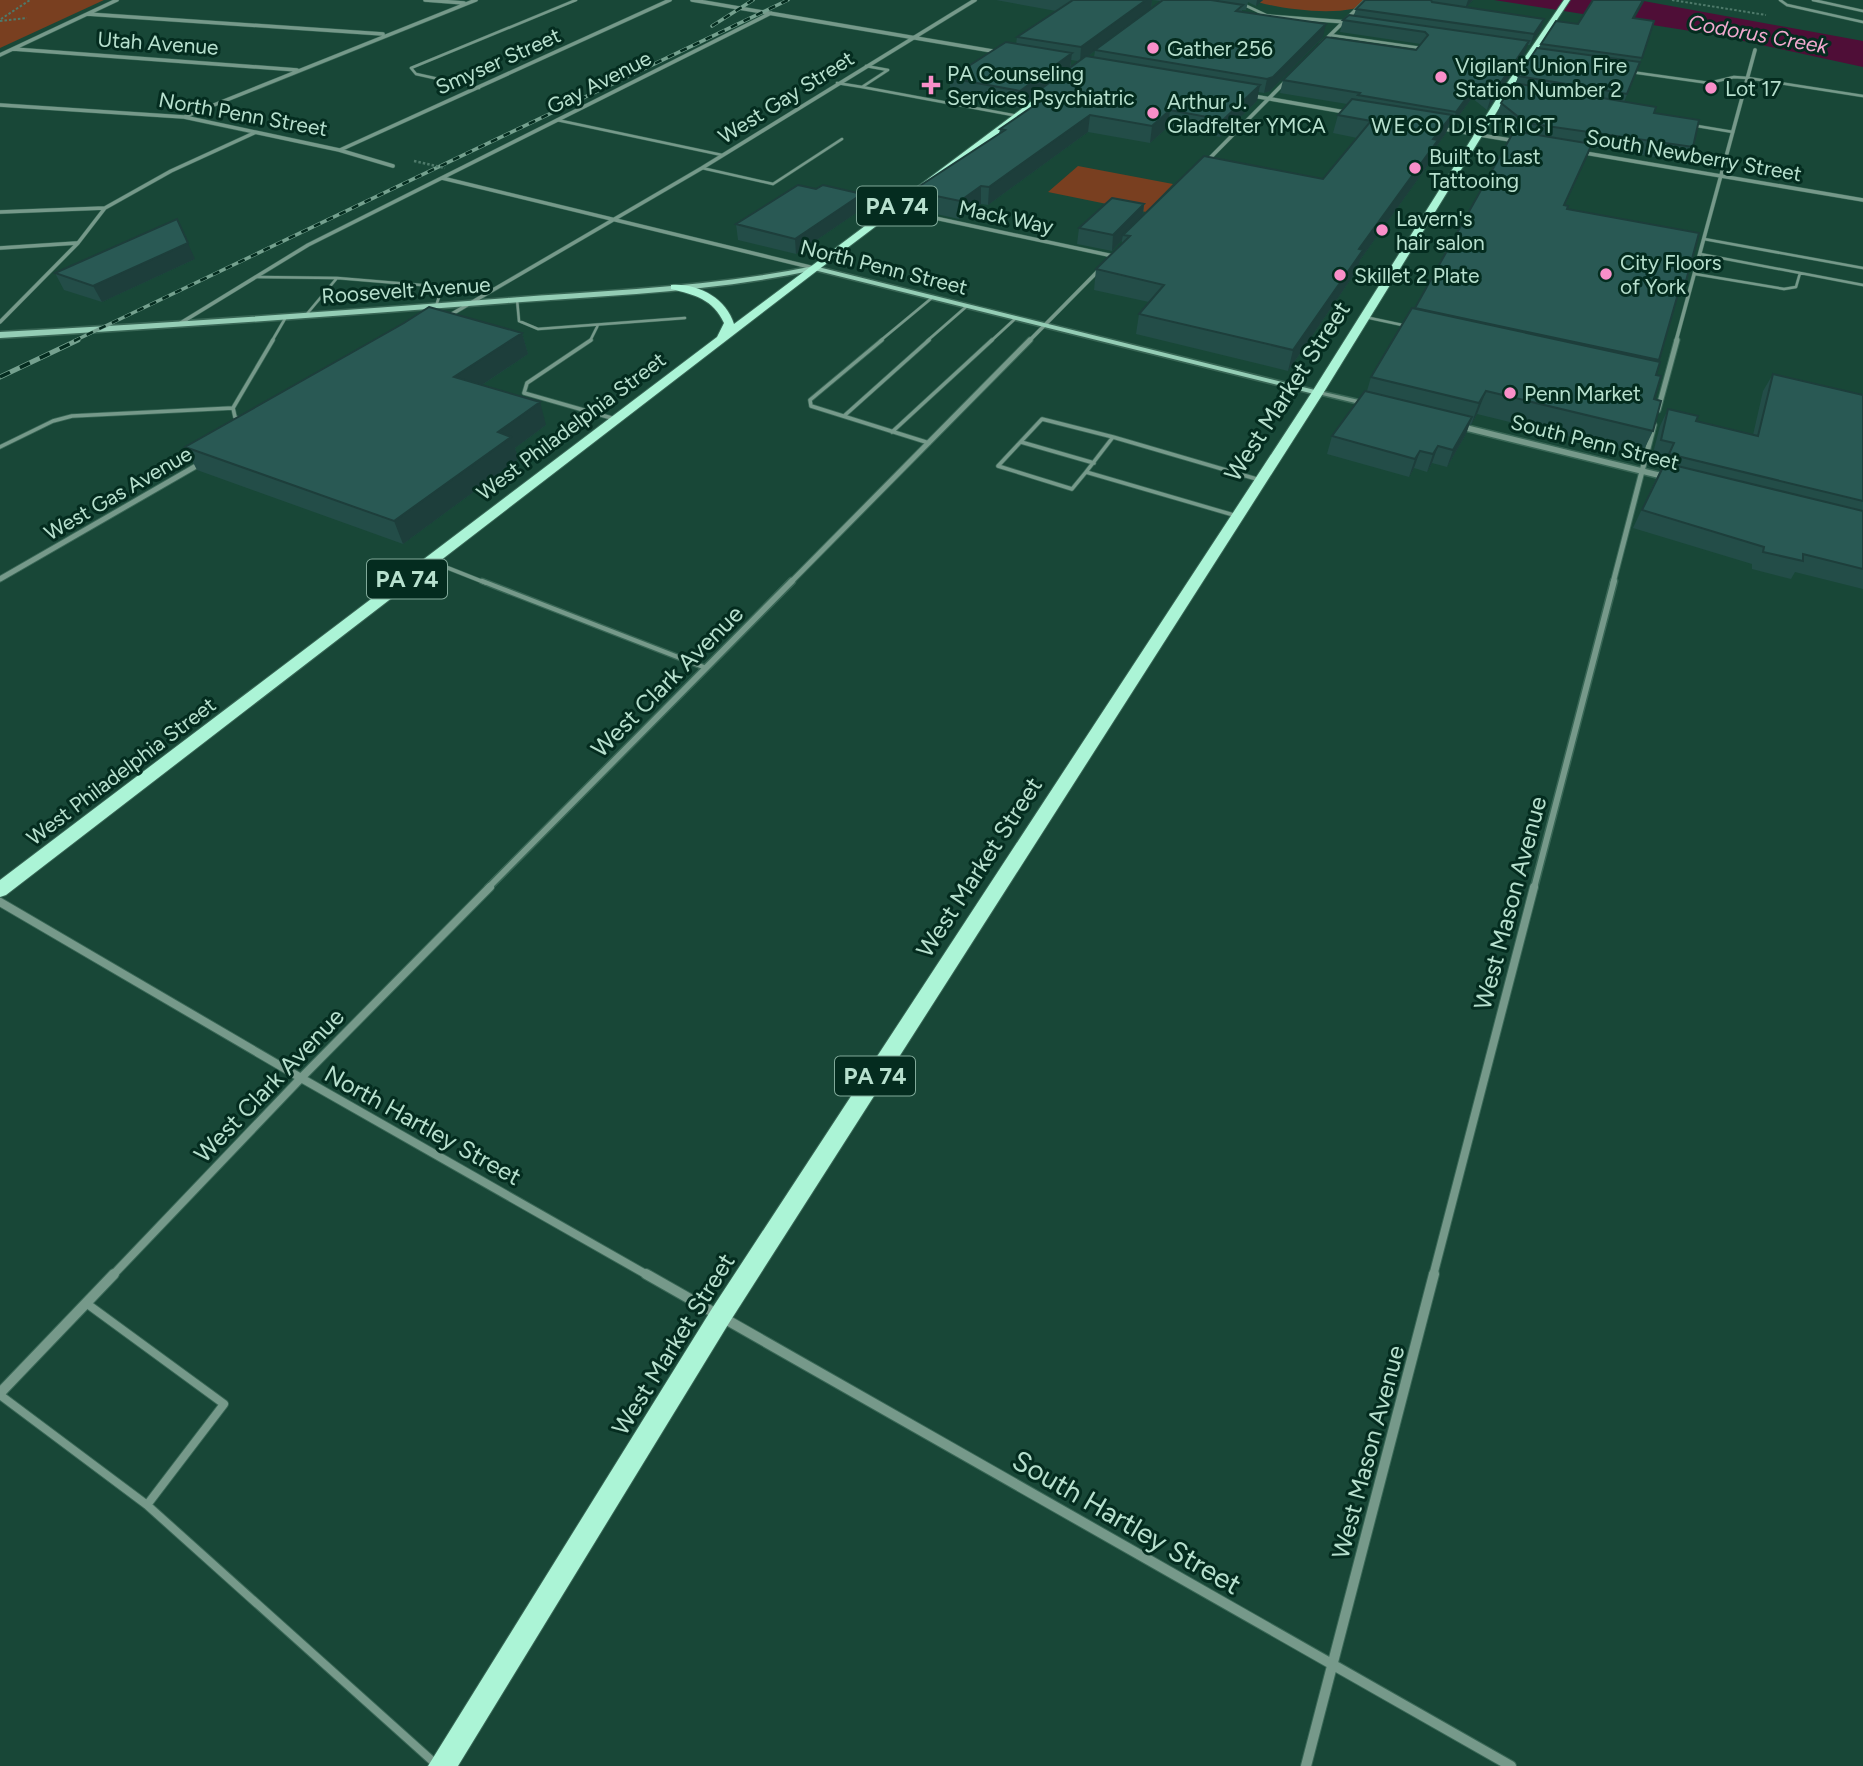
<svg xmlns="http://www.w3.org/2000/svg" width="1863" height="1766" viewBox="0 0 1863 1766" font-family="Figtree,sans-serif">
<rect width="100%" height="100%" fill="#184737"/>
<path fill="#793f20" d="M0,0h104l-104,48z
M1251,0h121c-20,20 -96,9 -121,0z
M1078,166l95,18 -27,28 -98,-20z"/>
<path fill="#4f0e37" d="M1494,0h144l225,41v26l-147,-32z"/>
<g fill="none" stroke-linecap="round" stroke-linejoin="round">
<g stroke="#386655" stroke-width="3.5">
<path id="service-far3" d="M1234,0l34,16
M1780,0l7,5 76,17
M1813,0l50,11
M1330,35l91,13 -2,3
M866,66l22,4 -26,17 156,29
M1631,72l78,11 25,-6 14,1 115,18
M837,83l25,4
M479,88l-63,-14 -5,-6 165,-68
M557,120l165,35
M1691,125l42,7
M702,168l71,16 69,-45
M1704,239l159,29
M1700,254l163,31
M1695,274l89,15 12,-2 4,-14
M256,277l81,1 96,8 8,5 -5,15
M517,299l2,22 19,8 147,-11
M306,315l31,-37
M1365,317l42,9
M272,341l14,-24
M590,341l8,-16
M880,341l53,-44
M927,341l40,-35
M991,341l25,-23"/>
</g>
<g stroke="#386655" stroke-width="5">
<path id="service-far2" d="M591,340l-64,43 -3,10 91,26
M882,340l-72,60 1,6 118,37
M844,416l85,-76
M242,420l-7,-3 -2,-9 40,-68
M892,432l100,-92
M1021,442l73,21
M0,447l53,-26 19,-5 161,-8
M1086,472l-14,17 -74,-23 44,-47 71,18
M1237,516l-151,-44 27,-35 147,43
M433,562l53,21"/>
</g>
<g stroke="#386655" stroke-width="7">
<path id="service-far1" d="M482,581l224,87"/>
</g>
<g stroke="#386655" stroke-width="10">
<path id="service" d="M0,1395l147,110 77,-101 -138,-101
M147,1505l291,261"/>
</g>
<g stroke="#386655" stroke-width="4.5">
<path id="minor-far4" d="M425,0l39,3
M692,0l306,52
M87,14l296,20
M1267,16l79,6
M1321,44l45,-44
M13,49l284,21
M0,55l117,-55
M1248,95l102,18
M0,105l184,12 155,33 54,16
M184,117l292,-117
M1438,128l78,13
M340,150l330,-150
M1579,152l284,48
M1204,164l83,-84
M442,178l372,90
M893,209l220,47
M0,212l105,-4
M0,248l77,-5
M445,318l257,-150 273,-168
M0,322l78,-79 27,-35 66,-37 83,-38
M179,324l129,-79 463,-232
M1029,341l73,-74
M1676,341l79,-291"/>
</g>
<g stroke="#386655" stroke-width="7">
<path id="minor-far3" d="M1658,410l19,-70
M0,579l203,-117
M790,583l240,-243
M1613,583l41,-158"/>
</g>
<g stroke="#386655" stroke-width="9">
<path id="minor-far2" d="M488,888l304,-307
M1534,888l80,-307"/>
</g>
<g stroke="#386655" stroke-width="10">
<path id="minor-far1" d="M0,902l301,176 348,198
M112,1276l189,-198 189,-191
M1433,1276l101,-389"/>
</g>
<g stroke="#386655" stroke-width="12">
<path id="minor" d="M646,1274l865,492
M0,1393l114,-119
M1306,1766l128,-492"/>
</g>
<g stroke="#386655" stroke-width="3">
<path id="tertiary" d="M1315,390l57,13 4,2 -4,2 -54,-13 -4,-2z
M1454,422l224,55 1,2 -4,3 -224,-55v-4z"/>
</g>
<g stroke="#386655" stroke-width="3">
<path id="secondary" d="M814,266l509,126 -5,3 -504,-125c-101,22 -203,25 -306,33 -169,13 -338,25 -508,35v-6c170,-9 339,-21 508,-34 103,-8 205,-11 306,-32z"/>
</g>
<g stroke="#386655" stroke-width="2">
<path id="primary" d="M1564,0h6l-61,92 -185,300 -595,931 -271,443h-30l285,-459 599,-915 189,-300z
M1048,89l7,2 -237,179 -812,625 -6,2v-17l717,-543 7,-14c-11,-24 -29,-28 -53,-34v-4c27,-2 55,13 63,39z"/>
</g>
<path stroke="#4e7a6a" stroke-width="2" stroke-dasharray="2.5 2" stroke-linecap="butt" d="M1672,0l94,15
M1,19l29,-19
M0,21l27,-3"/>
<use href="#service-far3" stroke="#76998a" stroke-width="2.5"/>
<use href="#service-far2" stroke="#76998a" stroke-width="3.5"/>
<use href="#service-far1" stroke="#76998a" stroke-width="4.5"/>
<use href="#service" stroke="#76998a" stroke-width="8"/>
<use href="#minor-far4" stroke="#76998a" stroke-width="3.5"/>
<use href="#minor-far3" stroke="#76998a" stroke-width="5"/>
<use href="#minor-far2" stroke="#76998a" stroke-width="6"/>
<use href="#minor-far1" stroke="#76998a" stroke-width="8"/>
<use href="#minor" stroke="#76998a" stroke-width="10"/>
<use href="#tertiary" fill="#76998a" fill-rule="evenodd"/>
<use href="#secondary" fill="#94cdb5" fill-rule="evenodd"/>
<use href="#primary" fill="#abf4d6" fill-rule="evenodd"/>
<g stroke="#75a18f" stroke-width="3.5">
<path id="rail-far1" d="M712,26l41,-26
M74,341l714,-341"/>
</g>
<g stroke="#75a18f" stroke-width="5">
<path id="rail" d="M0,377l78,-37"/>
</g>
<use href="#rail-far1" stroke="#042c1f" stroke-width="2.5" stroke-dasharray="7" stroke-linecap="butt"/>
<use href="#rail" stroke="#042c1f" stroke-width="3.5" stroke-dasharray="11" stroke-linecap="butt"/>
<path stroke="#4e7a6a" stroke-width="2.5" stroke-dasharray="2.5 2" stroke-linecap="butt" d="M414,161l31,7"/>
</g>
<path fill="#234d48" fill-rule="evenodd" d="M996,0h217l6,1v-1h44l-7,6 -8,-4 -2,8h-4v1l81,26 -53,54 -6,2 -6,-1 -1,9 -37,36 -52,-10 -18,16 -62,-11 -100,73 -7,-1 -22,15 -46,-10 -1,-18 87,-57 1,-5 33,-23 1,-10 -15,12 -69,-13v-17l66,-34 1,-7 39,-26zM1152,0l9,1 -10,8zM1095,51l-1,6 -6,-1zM1071,60l7,1 -7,6z
M1365,0h108l-6,7 77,12 -3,10 -11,16h-3l-2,8 -38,57 -15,-12 -20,27h-3l-3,8 -10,14 -3,11 -73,102 -3,10 -69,101 -152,-37 3,-20 10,-12 -55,-12 2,-21 26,-25v-4l-10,11 -35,-7 2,-16 65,-24 -1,11 180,-36 34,-41 -24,-5 5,-18 9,-11 -67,-11 3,-13 133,-30 5,-6 -81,-12 3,-12 11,-5 2,-6z
M1634,18l20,3 -14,41 -16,40 30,11 39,34 -7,15 -95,-15 -26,58 2,4 119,72 -7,15h-2l-19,65 -4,38 -1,32 -11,23 -165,-40 -6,11h-2l-3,9 -19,33 -15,-4 -5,9 -13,-4 -5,9 -82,-23 5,-18 35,-45 4,-14 43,-68 100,-178 -18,-14 5,-14 15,-20 2,-7 21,-28 2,-4 37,-20z
M816,189l46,5v15l-66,45 -58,-14 -2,-16z
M195,259l-93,43 -38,-12 -9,-17z
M522,333l6,21 -46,31 64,40 -31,23 3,11 -115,85 -206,-74 -12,-23z
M1773,374l90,21v194l-68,-17 -4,7 -39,-10v-5l-119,-36 32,-68 -13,-3 8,-31 8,-17 28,12 57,14 10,-44z"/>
<path fill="#1d3e3b" d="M1146,0h6l-1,9 -71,53 1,-15z
M1257,0h6l-7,6z
M1468,0h5l-8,9z
M1643,0h2l-16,28 4,-10z
M1544,19l-3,10 -11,16 4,-11z
M1326,24l-3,13 -53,54 -6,2 3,-14z
M1529,41l-4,12 -38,57 4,-13z
M1072,53l-2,16 -36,25v2l-15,12 1,-17z
M1260,85l-3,16 -37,36 3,-17z
M1476,85l-4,13 -20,27 4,-13z
M1170,110l-2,17 -18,16 2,-17z
M1090,115l-2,17 -100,73 1,-18z
M1452,115l-6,18 -10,14 -3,11 -73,102 -3,10 -69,101 5,-21 66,-101 74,-110z
M1592,144l-5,13 -29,62 6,-14z
M981,186v18l-22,15 1,-18z
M862,194v15l-66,45 -1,-15z
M1144,204l-2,16 -19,15 -1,5 -10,11 1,-16z
M177,219l18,40 -93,43 -9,-16z
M522,333l6,21 -67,45 -7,-22z
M1486,391l-9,23 -6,11 8,-22z
M540,402l6,23 -31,23 3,11 -115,85 -9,-23 104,-89z
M1472,417l-6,17 -19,33 6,-17z
M1438,446l-6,17 -5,9 6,-18z
M1420,451l-6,17 -5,9 6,-18z"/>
<path fill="#295954" stroke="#1d3e3b" stroke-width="2" d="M1072,0h74l-65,47 -64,-10 56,-37z
M1163,0h48l32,5 -7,6 90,13 -53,53 -6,2 -172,-29z
M1365,0h66l1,2 112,17 -10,15 -178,-25z
M1593,0h50l-10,18 21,3 -12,37 -101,-14 15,-23 22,3z
M1349,15l180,26 -38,56 -15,-12 -20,27 -98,-17 2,-2 -77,-13 43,-43 90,13 12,-15 -3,-3 -82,-12z
M1006,42l66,11 -52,38 -70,-13z
M1537,48l103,14 -13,32 -109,-18z
M1086,56l174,29 -37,35 -53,-10 -18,16 -62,-11 -101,72 -8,-1 -21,15 -48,-10 93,-61 -5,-1 48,-33 -14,-2z
M1514,83l142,24 -2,6 45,7 -6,27 -174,-25 2,-3 -20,-16z
M1352,99l100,16 -19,24 5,1 -79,109 4,1 -70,100 -154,-36 25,-29 -68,-16 34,-33 -7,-1 81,-79 119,23 48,-58 -33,-6z
M1514,131l78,13 -28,61 4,1 -1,3 132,24 -13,48 -4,-1 -23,80 -244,-52z
M798,185l18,4 7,-4 39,9 -67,45 -59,-15z
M1112,198l32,6 -31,31 -34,-7z
M177,219l11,24 -95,43 -38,-13z
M429,307l93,26 -68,44 86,25 -42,30 13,5 -117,84 -209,-74 219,-124z
M1412,308l248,54 -4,13 5,1 -7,23 7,2 -8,30 -167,-40 -7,12 -108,-26z
M1773,374l90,21v106l-194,-47 5,-11 -13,-3 7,-31 30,7 -2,5 62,15z
M1365,391l107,26 -19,33 -15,-4 -5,8 -13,-3 -5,8 -83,-23z
M1665,463l198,48v58l-60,-15v7l-40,-9 1,-5 -122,-37z"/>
<g fill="#f98fc9" stroke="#042c1f" stroke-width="2.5">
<circle cx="1153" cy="48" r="7"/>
<circle cx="1441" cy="77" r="7"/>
<path d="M927.5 74.5h7v7h7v7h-7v7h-7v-7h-7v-7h7z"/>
<circle cx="1711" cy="88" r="7"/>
<circle cx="1153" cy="113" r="7"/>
<circle cx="1415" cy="168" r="7"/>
<circle cx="1382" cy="230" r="7"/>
<circle cx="1606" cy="274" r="7"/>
<circle cx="1340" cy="275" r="7"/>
<circle cx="1510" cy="393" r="7"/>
</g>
<g text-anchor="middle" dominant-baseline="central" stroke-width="6" stroke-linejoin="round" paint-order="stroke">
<g font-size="21" font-style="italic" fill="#f2a9cf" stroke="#042c1f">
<text transform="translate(1758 34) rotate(10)">Codorus Creek</text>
</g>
<g font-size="21" fill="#b7e0ce" stroke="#042c1f">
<text transform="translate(158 43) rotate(4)">Utah Avenue</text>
<text transform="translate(498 61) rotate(-24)">Smyser Street</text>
<text transform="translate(599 82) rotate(-27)">Gay Avenue</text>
<text transform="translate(786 97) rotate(-32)">West Gay Street</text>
<text transform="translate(243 114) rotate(10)">North Penn Street</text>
<text transform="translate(1694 155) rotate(10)">South Newberry Street</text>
<text transform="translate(1006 217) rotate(12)">Mack Way</text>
<text transform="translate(884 267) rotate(14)">North Penn Street</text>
<text transform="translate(406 290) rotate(-4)">Roosevelt Avenue</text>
<text transform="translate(571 426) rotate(-37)">West Philadelphia Street</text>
<text transform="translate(1595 442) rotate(14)">South Penn Street</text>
<text transform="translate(118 493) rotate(-30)">West Gas Avenue</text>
<text transform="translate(121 771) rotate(-37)">West Philadelphia Street</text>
</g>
<g font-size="21" fill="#b7e0ce" stroke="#042c1f" text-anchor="start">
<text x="1167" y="48">Gather 256</text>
<text x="1455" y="65">Vigilant Union Fire<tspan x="1455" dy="24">Station Number 2</tspan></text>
<text x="947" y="73">PA Counseling<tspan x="947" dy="24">Services Psychiatric</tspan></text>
<text x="1725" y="88">Lot 17</text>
<text x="1167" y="101">Arthur J.<tspan x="1167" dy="24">Gladfelter YMCA</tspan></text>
<text x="1429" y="156">Built to Last<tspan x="1429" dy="24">Tattooing</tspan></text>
<text x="1396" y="218">Lavern's<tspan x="1396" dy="24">hair salon</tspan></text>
<text x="1620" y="262">City Floors<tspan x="1620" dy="24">of York</tspan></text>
<text x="1354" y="275">Skillet 2 Plate</text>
<text x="1524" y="393">Penn Market</text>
</g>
<g font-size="21" letter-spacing="2" fill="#b7e0ce" stroke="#042c1f">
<text x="1464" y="125">WECO DISTRICT</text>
</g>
<g fill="#042c1f" stroke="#81aa9a" stroke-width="2">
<rect x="857" y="186.5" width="80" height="39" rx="5"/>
<rect x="367" y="559.5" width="80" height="39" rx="5"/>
<rect x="835" y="1056.5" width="80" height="39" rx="5"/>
</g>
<g font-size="23" font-weight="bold" fill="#b7e0ce">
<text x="897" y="206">PA 74</text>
<text x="407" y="579">PA 74</text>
<text x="875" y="1076">PA 74</text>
</g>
<g font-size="24" fill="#b7e0ce" stroke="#042c1f">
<text transform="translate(1287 391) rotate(-57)">West Market Street</text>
<text transform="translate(667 681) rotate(-45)">West Clark Avenue</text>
<text transform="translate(979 867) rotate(-57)">West Market Street</text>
<text transform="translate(1510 903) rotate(-75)">West Mason Avenue</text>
<text transform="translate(269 1085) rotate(-46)">West Clark Avenue</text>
<text transform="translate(423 1125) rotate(29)">North Hartley Street</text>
<text transform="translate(673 1344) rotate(-58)">West Market Street</text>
<text transform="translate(1368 1452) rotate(-75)">West Mason Avenue</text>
</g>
<g font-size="28" fill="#b7e0ce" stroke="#042c1f">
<text transform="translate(1127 1522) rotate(30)">South Hartley Street</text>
</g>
</g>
</svg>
